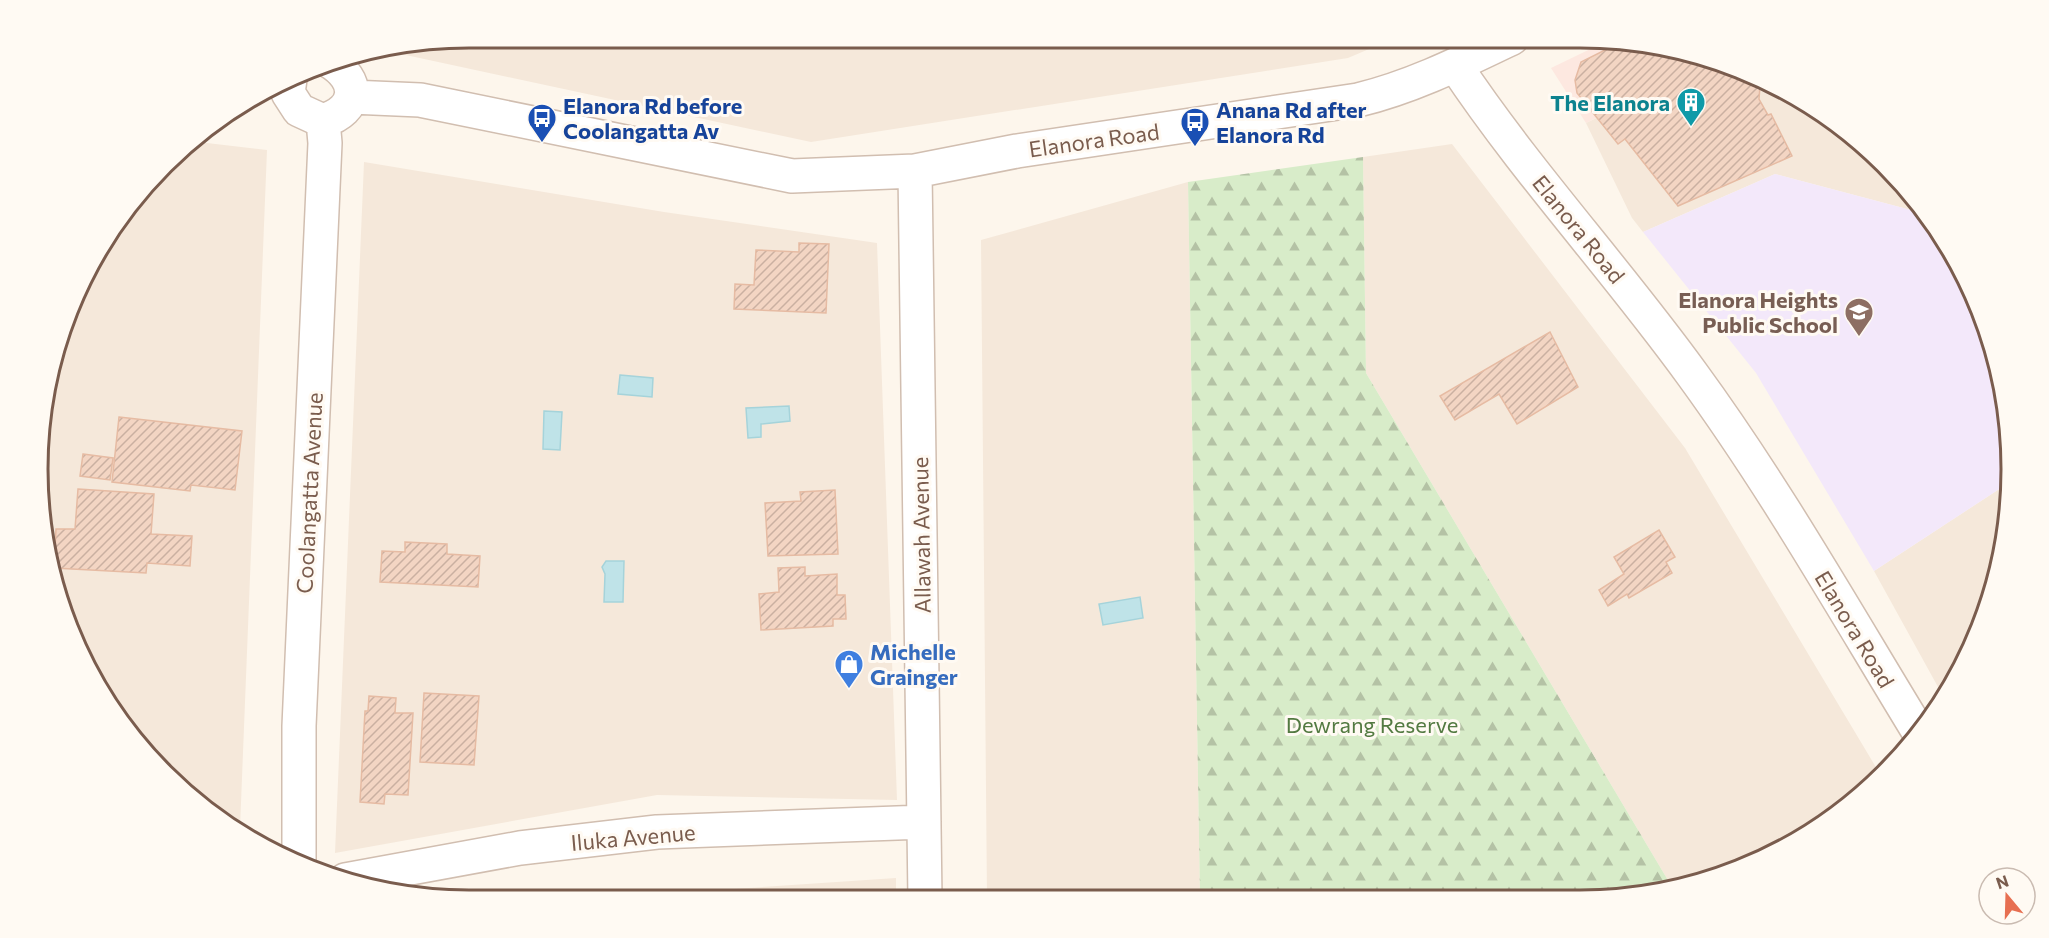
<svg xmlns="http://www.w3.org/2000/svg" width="2049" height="938" viewBox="0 0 2049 938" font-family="Commissioner,sans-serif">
<defs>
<pattern id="forest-firs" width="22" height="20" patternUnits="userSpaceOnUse" patternTransform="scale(1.5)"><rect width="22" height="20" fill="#d8ecc9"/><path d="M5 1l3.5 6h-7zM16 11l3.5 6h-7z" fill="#b4c2a5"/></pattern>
<pattern id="building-hatch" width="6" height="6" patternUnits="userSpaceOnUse" patternTransform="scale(1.5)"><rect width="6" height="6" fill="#f3d5c3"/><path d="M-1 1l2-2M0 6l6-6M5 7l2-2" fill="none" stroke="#cab0a1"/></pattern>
</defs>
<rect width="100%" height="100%" fill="#fdf6ec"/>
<path fill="#f5e8da" d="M469,38h926l-47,20 -537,84 -410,-88 -3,-5z
M1689,53l56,17 74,40 66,54 41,50 -151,-40 -132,58 -11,-14 -46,-95 109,-54z
M190,141l77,9 -27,678 -55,-34 -90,-110 -49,-131 -8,-84 8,-84 49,-131z
M1452,144l233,304 195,326 -37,37 -98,57 -73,19 -306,-514 -3,-216z
M364,162l300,50 213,31 20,557 -240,-5 -322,58z
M1188,182l12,716 -213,1 -6,-659z
M2010,482l-7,71 -24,81 -36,62 -69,-125z
M896,878v21l-304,1 8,-2z"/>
<path fill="#fde8e0" d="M1609,40l55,6 25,7 6,16 -109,54 -35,-55z"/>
<path fill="#f3e8fa" d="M1775,174l151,40 13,15 40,75 24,80 8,85 -1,13 -136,89 -118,-198 -113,-141z"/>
<path fill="url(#forest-firs)" d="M1363,157l3,216 306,514 -35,10 -437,1 -12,-716z"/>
<path fill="#bfe3e8" stroke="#a5d3da" stroke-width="1.5" d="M620,375l33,3 -1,19 -34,-3z
M789,406l1,15 -29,3v13l-13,1 -2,-30z
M544,411l18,1 -2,38 -17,-1z
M606,561h18l-1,41h-19l1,-28 -3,-7z
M1140,597l3,21 -40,7 -4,-21z"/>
<path fill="url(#building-hatch)" stroke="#e6bba3" stroke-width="1.5" d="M1621,42l43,4 81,24 19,10 -1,7 -3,-1 -1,13 9,16 3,-1 21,42 -114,50 -53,-67 -7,5 -41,-51 -2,-13 6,-18z
M799,243l30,1 -3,69 -92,-4 1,-25 19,1 2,-35 43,2z
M1550,332l28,55 -61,37 -18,-30 -44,26 -15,-24z
M119,417l123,14 -7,59 -44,-5 -1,6 -78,-9z
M83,454l30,4 -3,22 -30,-4z
M78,489l76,5 -3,40 41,2 -2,30 -43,-3 -1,10 -92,-5 2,-39h19z
M835,490l3,64 -70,2 -3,-53 36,-2 -1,-9z
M1659,530l16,27 -9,5 6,11 -43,25 -2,-4 -19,12 -9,-16 25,-16 -10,-17z
M405,542l42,2v10l33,2 -2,31 -98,-5 2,-31 23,1z
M805,567v9l32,-2v21h8l1,24h-13v7l-72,4 -2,-36 20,-2 -1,-24z
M424,693l55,3 -5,69 -54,-3z
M369,696l27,2 -1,15h18l-5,82 -23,-1 -1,10 -24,-2 5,-91h3z"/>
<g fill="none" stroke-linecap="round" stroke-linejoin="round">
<g stroke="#d1beb0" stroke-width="36">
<path id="minor" d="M1455,65c72,108 161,204 237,309 84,115 154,239 228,360
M290,79l-2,14 11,17 24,11c36,-11 38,-41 6,-60
M351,97l69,3 372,76 123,-5 102,-20 341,-51c54,-13 104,-38 154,-62
M915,171l10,728
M299,865v-139l26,-583 -2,-22
M345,880l175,-32 137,-16 267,-10"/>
</g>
<use href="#minor" stroke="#fff" stroke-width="33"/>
</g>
<defs>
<g id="building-pin" transform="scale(1.5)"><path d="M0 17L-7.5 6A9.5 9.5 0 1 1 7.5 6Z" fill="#0f9aa8" stroke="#fffaf3"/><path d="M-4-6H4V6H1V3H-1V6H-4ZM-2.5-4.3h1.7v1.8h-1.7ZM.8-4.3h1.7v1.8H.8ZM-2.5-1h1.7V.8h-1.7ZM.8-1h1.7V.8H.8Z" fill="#fff"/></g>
<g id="bus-pin" transform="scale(1.5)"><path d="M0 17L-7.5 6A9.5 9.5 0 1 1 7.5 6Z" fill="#1a4fb4" stroke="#fffaf3"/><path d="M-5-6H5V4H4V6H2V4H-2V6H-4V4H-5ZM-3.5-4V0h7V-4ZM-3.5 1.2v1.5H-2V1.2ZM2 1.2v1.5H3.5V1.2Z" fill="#fff"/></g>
<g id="school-pin" transform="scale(1.5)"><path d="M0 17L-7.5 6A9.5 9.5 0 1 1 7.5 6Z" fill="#8d6e63" stroke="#fffaf3"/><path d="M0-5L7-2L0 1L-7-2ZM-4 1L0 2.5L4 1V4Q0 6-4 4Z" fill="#fff"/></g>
<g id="shop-pin" transform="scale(1.5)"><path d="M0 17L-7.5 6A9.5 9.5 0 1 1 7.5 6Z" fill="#3f7fe0" stroke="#fffaf3"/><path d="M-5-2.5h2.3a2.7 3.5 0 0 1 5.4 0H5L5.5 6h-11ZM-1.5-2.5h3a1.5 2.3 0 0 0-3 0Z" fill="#fff"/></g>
</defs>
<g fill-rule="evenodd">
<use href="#building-pin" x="1691" y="102"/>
<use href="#bus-pin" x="542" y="118"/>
<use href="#bus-pin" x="1195" y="122"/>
<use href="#school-pin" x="1859" y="312"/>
<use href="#shop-pin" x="849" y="664"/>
</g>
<g text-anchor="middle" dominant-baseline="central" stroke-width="6" stroke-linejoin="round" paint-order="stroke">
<g font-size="22" font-weight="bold" fill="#0d838f" stroke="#fffaf3" text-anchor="end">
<text x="1670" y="102">The Elanora</text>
</g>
<g font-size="22" font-weight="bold" fill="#164399" stroke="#fffaf3" text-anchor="start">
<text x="563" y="105">Elanora Rd before<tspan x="563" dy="25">Coolangatta Av</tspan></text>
<text x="1216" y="109">Anana Rd after<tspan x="1216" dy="25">Elanora Rd</tspan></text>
</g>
<g font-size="22" fill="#7a5c4d" stroke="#fffaf3">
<text transform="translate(1094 140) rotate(-8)">Elanora Road</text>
<text transform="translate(1579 229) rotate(51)">Elanora Road</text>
<text transform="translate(309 493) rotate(-87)">Coolangatta Avenue</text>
<text transform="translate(921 535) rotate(-91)">Allawah Avenue</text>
<text transform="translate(1855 629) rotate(59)">Elanora Road</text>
<text transform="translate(633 837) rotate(-5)">Iluka Avenue</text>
</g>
<g font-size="22" font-weight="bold" fill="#785e54" stroke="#fffaf3" text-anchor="end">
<text x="1838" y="299">Elanora Heights<tspan x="1838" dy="25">Public School</tspan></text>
</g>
<g font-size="22" font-weight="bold" fill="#366cbe" stroke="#fffaf3" text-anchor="start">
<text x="870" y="651">Michelle<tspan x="870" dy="25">Grainger</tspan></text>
</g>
<g font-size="22" fill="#537a41" stroke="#fffaf3">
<text x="1372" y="724">Dewrang Reserve</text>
</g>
</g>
<path d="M0 0H2049V938H0ZM469 48H1580A421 421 0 0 1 2001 469V469A421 421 0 0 1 1580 890H469A421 421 0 0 1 48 469V469A421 421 0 0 1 469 48Z" fill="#fffaf3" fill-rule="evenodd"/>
<path fill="none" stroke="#7a5c4d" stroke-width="3" d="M469 48H1580A421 421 0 0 1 2001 469V469A421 421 0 0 1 1580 890H469A421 421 0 0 1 48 469V469A421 421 0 0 1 469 48Z"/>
<g transform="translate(2007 896) rotate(341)"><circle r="28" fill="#fffaf3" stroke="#cabbb1" stroke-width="1.5"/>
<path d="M0-4.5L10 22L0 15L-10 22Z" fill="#e76f51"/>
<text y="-9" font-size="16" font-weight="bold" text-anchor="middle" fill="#7a5c4d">N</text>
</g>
</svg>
